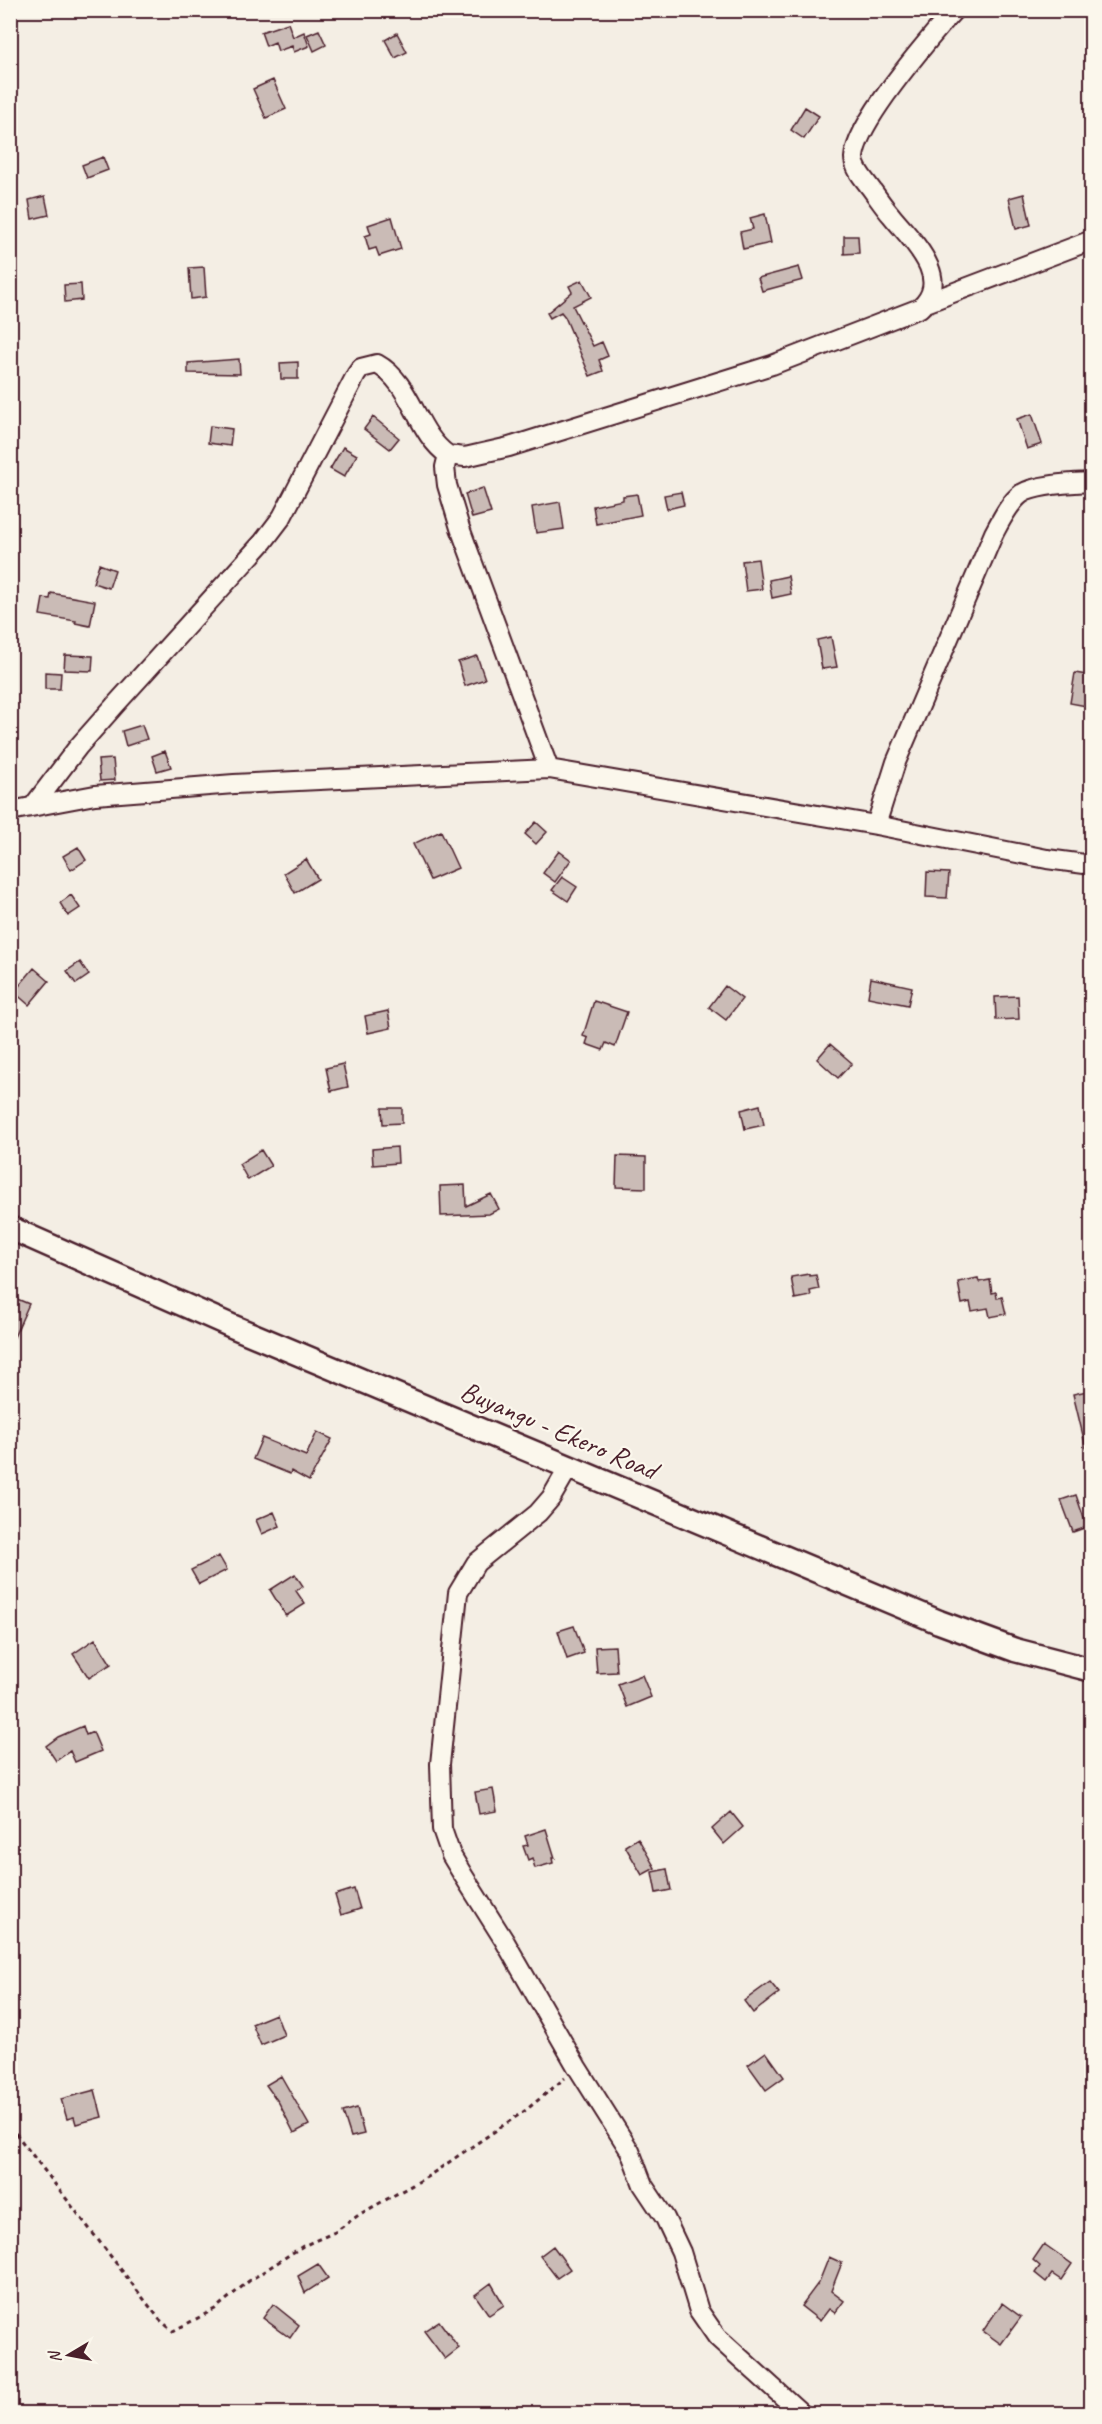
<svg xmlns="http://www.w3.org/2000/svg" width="1102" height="2424" viewBox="0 0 1102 2424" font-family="Caveat,sans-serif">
<rect width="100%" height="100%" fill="#f4eee4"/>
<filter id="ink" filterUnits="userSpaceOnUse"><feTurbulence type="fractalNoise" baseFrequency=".0167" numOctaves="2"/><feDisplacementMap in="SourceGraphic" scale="12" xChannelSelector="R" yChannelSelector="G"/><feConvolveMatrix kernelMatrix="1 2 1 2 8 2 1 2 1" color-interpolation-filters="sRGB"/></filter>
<g filter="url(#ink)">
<path fill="#cabbb6" stroke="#4a1f2b" stroke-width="1.5" d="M288,23l5,14 11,-5 5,14 -15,6 -2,-6 -14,5 -3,-9 -9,4 -5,-14z
M319,30l7,15 -12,6 -7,-16z
M397,33l10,19 -12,6 -10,-18z
M273,80l13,29 -20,9 -13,-29z
M805,107l14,9 -15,23 -13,-9z
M103,157l5,13 -21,8 -5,-13z
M1024,194l7,31 -15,4 -7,-31z
M45,196l4,19 -17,4 -3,-19z
M765,214l6,29 -28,6 -3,-17 13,-3 -3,-11z
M392,217l9,32 -22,7 -3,-8 -7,2 -4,-14 6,-2 -3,-9z
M844,236h14l1,17 -15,1z
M204,267l2,30 -15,2 -2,-31z
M799,267l4,13 -41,11 -4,-13z
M582,280l9,17 -18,9 20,40 9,-4 6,14 -9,4 4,11 -13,5 -25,-59 -4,-5 -11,6 -3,-5 25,-21 -3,-6z
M81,284l1,16 -17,2 -1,-17z
M239,359l1,15 -52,-1v-10z
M298,362v17h-17l-1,-16z
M1032,414l10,30 -15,5 -10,-30z
M373,417l26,21 -9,11 -26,-20z
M210,426l22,3 -2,17 -22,-3z
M343,447l14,8 -13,22 -14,-8z
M483,488l8,25 -19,5 -7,-24z
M681,492l3,13 -17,4 -3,-14z
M637,494l4,21 -45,9 -3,-18 30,-6v-4z
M560,502l4,27 -28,4 -4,-26z
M758,559l4,30 -16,2 -4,-30z
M99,564l16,6 -6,18 -16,-5z
M788,576l3,18 -19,4 -3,-18z
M51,593l44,8 -5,25 -15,-3 1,-2 -36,-6 3,-17 7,1z
M831,637l6,30 -15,2 -5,-29z
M65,655l28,1 -1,15 -28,-1z
M477,656l8,23 -20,7 -7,-24z
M45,672l16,1 -1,16h-15z
M1075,673l17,3v31l-22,-4z
M142,725l5,14 -21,7 -4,-15z
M165,751l6,16 -14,4 -5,-15z
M113,759l2,21 -15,1 -2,-21z
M536,822l11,10 -11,12 -11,-10z
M441,831l17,37 -28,12 -17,-36z
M78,847l8,13 -15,10 -8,-14z
M559,851l12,9 -16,22 -12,-9z
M306,859l12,20 -23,14 -11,-20z
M927,872l22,1 -2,25 -21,-1z
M562,877l15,10 -9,14 -16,-11z
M71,895l9,13 -12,8 -8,-13z
M80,962l9,13 -13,9 -9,-13z
M34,968l15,13 -20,24 -15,-13z
M871,978l41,9 -4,18 -40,-8z
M725,986l17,13 -16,21 -17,-13z
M1018,996l1,23 -23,1 -1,-23z
M594,1001l33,11 -12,35 -9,-4 -3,7 -17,-6 2,-6 -5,-2z
M388,1011l3,17 -23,5 -3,-17z
M830,1044l22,19 -14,15 -21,-19z
M343,1064l5,23 -17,4 -5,-23z
M760,1105l4,20 -19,4 -4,-19z
M382,1108h20v15l-19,1z
M397,1147l1,16 -25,2 -1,-16z
M261,1150l10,16 -23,14 -9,-16z
M617,1156l29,1v31l-30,-1z
M465,1185l1,21 25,-12 8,15 -10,5 -48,2 -1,-30z
M809,1274v2l7,-1 3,14 -9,2 1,5 -16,3 -4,-22z
M978,1278l1,4 11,-2 2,13 4,-1 1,6 5,-1 4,17 -16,3 -2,-9 -16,3 -2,-9 -8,2 -4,-22z
M10,1296l19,8 -19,42z
M1092,1390v57l-6,1 -13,-54z
M317,1432l15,7 -23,42 -18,-10 -1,3 -37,-15 9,-21 44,18z
M1076,1495l11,32 -14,5 -12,-32z
M274,1512l6,14 -18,8 -6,-14z
M219,1556l8,14 -28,14 -8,-14z
M295,1574l8,12 -7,5 9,13 -19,12 -16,-26z
M574,1626l10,27 -17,6 -9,-28z
M95,1639l16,25 -22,14 -16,-24z
M615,1646l2,26 -20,1 -2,-26z
M642,1675l9,22 -24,10 -9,-23z
M83,1726l3,9 7,-3 8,19 -26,11 -5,-11 -14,10 -10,-15 12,-9z
M493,1789l4,22 -18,3 -4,-22z
M731,1812l12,15 -19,17 -12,-15z
M546,1829l9,29h-3l1,5 -18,5 -3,-10 -4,2 -5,-14 5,-1 -3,-9z
M638,1838l17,30 -13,7 -17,-29z
M667,1869l4,21 -15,3 -4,-21z
M354,1889l6,20 -19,6 -6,-20z
M770,1982l9,11 -26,20 -9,-12z
M276,2014l8,21 -23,10 -9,-21z
M766,2052l18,25 -18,13 -18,-25z
M281,2076l28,49 -15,8 -15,-30 -13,-18z
M95,2090l7,27 -26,7 -2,-7 -7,2 -6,-20z
M357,2108l7,26 -13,3 -8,-25z
M1044,2244l28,20 -11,16 -9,-6 -6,8 -11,-9 5,-7 -7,-6z
M553,2246l17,23 -13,9 -17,-22z
M829,2257l13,6 -11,28 13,10 -9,12 -6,-4 -9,12 -19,-15 18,-24z
M318,2264l10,14 -23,15 -7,-17z
M491,2283l13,22 -15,10 -14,-20z
M1002,2303l19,14 -20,27 -18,-13z
M273,2304l26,21 -9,13 -27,-20z
M439,2321l20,27 -14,11 -21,-28z"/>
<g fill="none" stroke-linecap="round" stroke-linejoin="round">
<g stroke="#4a1f2b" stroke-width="22">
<path id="minor" d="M926,303l166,-63
M448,455l17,2 44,-10 263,-82 148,-57c34,-30 -10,-69 -29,-93 -8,-9 -15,-20 -22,-29 -6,-8 -15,-18 -15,-28 2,-36 76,-120 100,-148
M34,805l44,-58 38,-43 147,-162 19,-25 74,-142 5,-7 16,-4c35,19 39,69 71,91l-3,12 2,18 13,43 89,241
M10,811l85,-16 139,-11 315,-15 327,56 171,34 45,6
M876,825l20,-63 98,-229c7,-13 16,-31 27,-39 15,-10 53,-11 71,-12
M569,1467l-18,31 -13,15 -62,50 -18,30 -18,171 2,65 9,26 12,20 41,65 73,127 53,84 13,34 22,33 16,34 18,59 18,26 85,77"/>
</g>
<g stroke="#4a1f2b" stroke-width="27">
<path id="major" d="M10,1228l224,99 705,295 76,28 77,20"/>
</g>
<path stroke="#4a1f2b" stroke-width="3" stroke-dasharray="4.5 4.5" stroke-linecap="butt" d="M10,2126l150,194 13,11 42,-22 34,-28 54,-35 32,-14 25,-18 67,-37 99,-67 39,-32"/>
<use href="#minor" stroke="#fbf7ec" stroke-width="18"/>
<use href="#major" stroke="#fbf7ec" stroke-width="22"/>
</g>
</g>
<g text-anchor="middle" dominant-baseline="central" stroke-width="4.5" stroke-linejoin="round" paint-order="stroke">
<g font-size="28" fill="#4a1f2b" stroke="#fbf7ec">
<text transform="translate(559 1430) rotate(23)">Buyangu - Ekero Road</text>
</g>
</g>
<rect width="1102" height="2424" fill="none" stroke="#fbf7ec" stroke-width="36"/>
<rect x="18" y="18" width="1066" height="2388" fill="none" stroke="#4a1f2b" stroke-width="2" filter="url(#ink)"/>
<g transform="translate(69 2355) rotate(260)" stroke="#fbf7ec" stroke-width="4.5" paint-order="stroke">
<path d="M0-4.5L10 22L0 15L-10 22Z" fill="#4a1f2b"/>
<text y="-9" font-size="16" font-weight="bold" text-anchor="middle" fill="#4a1f2b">N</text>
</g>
</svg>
